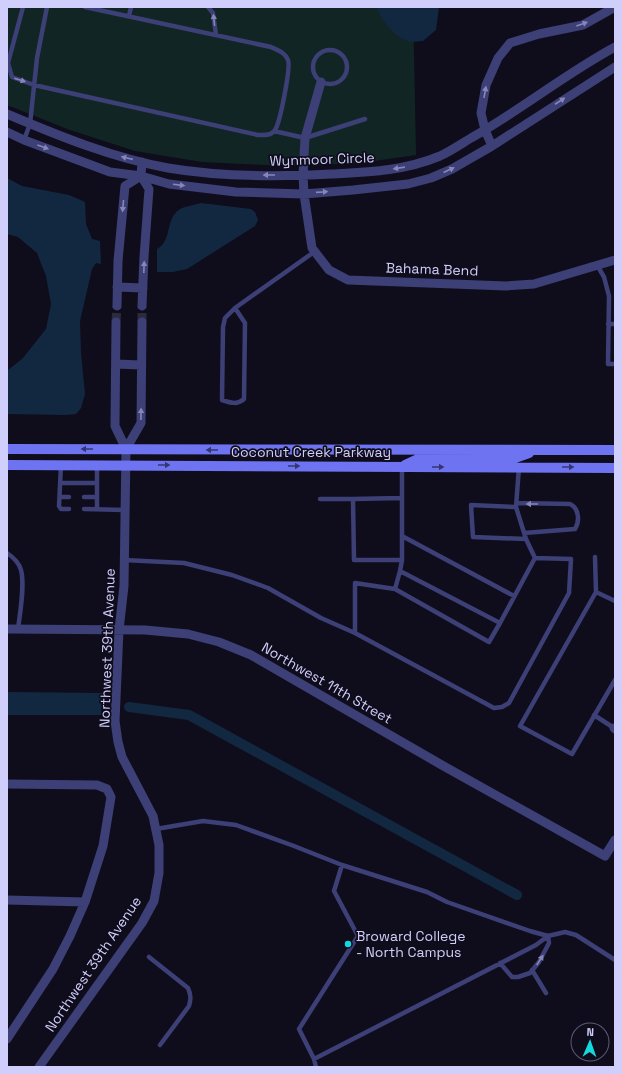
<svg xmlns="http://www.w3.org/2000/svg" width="622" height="1074" font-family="'Space Grotesk',sans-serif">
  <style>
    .green { fill: #112624 }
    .water { fill: #122841 }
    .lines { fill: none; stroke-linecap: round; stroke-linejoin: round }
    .canal { stroke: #122841; stroke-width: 10 }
    .street-tunnel { stroke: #2c2a3d; stroke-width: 9; stroke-dasharray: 9 4.5; stroke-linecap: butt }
    .lane { stroke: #3d3f77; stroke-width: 4.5 }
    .street { stroke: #3d3f77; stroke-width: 9 }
    .secondary { stroke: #6e74f1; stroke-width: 10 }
    .oneway { fill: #8686b8 }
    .oneway2 { fill: #353671 }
    .poi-dot { fill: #15d8de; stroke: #0f0d1c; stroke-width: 1.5 }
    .labels { text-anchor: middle; stroke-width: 3.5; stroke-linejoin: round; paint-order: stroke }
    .street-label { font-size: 14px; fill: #d0cefa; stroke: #0f0d1c }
    .poi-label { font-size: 14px; fill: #d0cefa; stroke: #0f0d1c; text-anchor: start }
  </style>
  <rect width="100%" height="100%" fill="#0f0d1c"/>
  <path class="green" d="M7,7H413L416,155L360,163L288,166L202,162L135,151L70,130L7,105Z"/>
  <path class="water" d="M376,7H439L436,30L423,41L409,42L396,35L385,23Z
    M7,178L22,186L69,195L85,202L86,224L92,239L100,241L101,264L96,263L92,269L80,321L81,353L85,394L81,408L76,414L66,415L7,414V371L23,358L46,329L51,304L46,276L37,253L18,237L7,234Z
    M201,203L251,209L255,212L258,220L255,226L187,269L173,272H157V249C173,241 164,217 182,208C188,206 195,205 201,203Z
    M7,692L103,693L101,715H7Z"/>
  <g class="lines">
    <path class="canal" d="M129,707L189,715L517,895"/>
    <path class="street-tunnel" d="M116,322L117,306
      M142,322V306"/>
    <path class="lane" d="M23,7L8,63L12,77L34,85L258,135C264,135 271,136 275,130C280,123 291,67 288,60C285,52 277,50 271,47L85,7
      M208,7L213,13L216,35
      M129,16L131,7
      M313 67a17 17 0 1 1 34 0a17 17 0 1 1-34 0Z
      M274,131L305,138L365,119
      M24,140L30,124L37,58L47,7
      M597,265L604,277L609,296L608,364H615
      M235,308L245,323L244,399C237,405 231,403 222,400L223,327L225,318L235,308L314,252
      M608,324H615
      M61,465L59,506L61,509H69
      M60,483H97V466
      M97,483V509
      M60,497H69
      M84,497H97
      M401,498L353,499L354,560H402
      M320,499H353
      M517,503L570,504C579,508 580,521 575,529L524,533
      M516,507L471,505L473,537L526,539
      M84,509L125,510
      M402,536L514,596
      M7,553C13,557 19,563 21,570C25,585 20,613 18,629
      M595,557L596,592
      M124,560L184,563L232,575L268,588L321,618L355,633
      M400,571L402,560V467
      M395,589L355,583V633L494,708L502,707L509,703L569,593L571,559L535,558
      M615,601L596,592L520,726L572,754L615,680
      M500,623L489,642L395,589L400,571L500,623L535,558L526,539L516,507L519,467
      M594,715L614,728
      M156,829L203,821L236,825L294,846L342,865L427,892L447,902L530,931L548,936L565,932L576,935L615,960
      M149,957L188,988C191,995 191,999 189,1006L160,1045
      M532,970L546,993
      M314,1059L536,945L548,936L549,943L539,962L530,973L518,977H512L500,963
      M316,1067L314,1059L299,1029L358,936L334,891L342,865"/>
    <path class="street" d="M321,82L305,138L303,175L304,194L312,248L329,270L348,280L506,286L534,284L615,260
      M7,114C59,136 113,158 168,168C221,177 277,177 331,174C369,172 404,171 440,156C451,151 461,144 471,138C521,110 565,74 615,47
      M7,132L24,140L110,172L141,176L169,184L236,192L304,194L353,190L408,184L431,178L452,169L492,146L615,67
      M492,146L485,130L481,113L486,85L498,58L510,43L539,34L583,25L615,7
      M142,162L141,176L149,189L144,257L142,306
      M117,287L143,288
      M117,306L118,261L125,186L141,176
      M116,364L141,365
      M126,449L141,423L142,322
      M7,629L145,630L188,634L219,642L251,655L440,764L605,856L615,840
      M614,728L615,729
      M7,784L97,785L107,789L111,797L103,846L85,902L70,936L53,969L7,1039
      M7,900L85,902
      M39,1067L142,923L154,901L159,873V845L153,816L122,757L118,742L115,721L119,630L124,586L126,449L115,426L116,322"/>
    <path class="secondary" d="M7,449L615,450
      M7,465L615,468
      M405,465L420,458H515L529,453"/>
  </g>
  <defs><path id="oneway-solid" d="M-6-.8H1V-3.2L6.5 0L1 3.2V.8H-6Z"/></defs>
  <g class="oneway">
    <use href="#oneway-solid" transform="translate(214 20) rotate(-96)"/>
    <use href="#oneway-solid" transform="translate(582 24) rotate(-20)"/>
    <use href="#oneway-solid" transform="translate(20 80) rotate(18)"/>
    <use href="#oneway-solid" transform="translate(485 92) rotate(-80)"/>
    <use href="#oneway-solid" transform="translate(560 101) rotate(-33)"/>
    <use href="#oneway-solid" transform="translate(43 147) rotate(20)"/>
    <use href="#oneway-solid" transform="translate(127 158) rotate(-167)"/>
    <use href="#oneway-solid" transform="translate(399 168) rotate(172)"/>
    <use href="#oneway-solid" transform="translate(449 170) rotate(-25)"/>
    <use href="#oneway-solid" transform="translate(269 175) rotate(-180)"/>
    <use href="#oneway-solid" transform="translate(179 185) rotate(7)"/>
    <use href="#oneway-solid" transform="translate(322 192) rotate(-4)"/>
    <use href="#oneway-solid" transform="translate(123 206) rotate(95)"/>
    <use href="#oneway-solid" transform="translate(144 267) rotate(-88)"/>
    <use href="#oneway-solid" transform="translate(141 414) rotate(-89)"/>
    <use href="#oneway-solid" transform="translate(532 504) rotate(-180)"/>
    <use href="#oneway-solid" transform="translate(540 960) rotate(-57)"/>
  </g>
  <g class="oneway2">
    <use href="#oneway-solid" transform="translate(87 449) rotate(-180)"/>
    <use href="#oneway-solid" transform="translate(212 450) rotate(-180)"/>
    <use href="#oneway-solid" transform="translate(164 465)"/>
    <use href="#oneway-solid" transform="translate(294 466)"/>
    <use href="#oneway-solid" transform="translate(438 467)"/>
    <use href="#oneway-solid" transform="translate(568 467)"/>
  </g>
  <circle class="poi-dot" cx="348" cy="944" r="4"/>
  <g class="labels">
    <g class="street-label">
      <text transform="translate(322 159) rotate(-2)" y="5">Wynmoor Circle</text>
      <text transform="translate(432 269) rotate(2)" y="5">Bahama Bend</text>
      <text x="311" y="457">Coconut Creek Parkway</text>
      <text transform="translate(107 648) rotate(-88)" y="5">Northwest 39th Avenue</text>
      <text transform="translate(327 683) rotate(30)" y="5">Northwest 11th Street</text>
      <text transform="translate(93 964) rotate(-56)" y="5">Northwest 39th Avenue</text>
    </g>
    <g class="poi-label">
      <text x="356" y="941">Broward College<tspan x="356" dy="16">- North Campus</tspan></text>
    </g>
  </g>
  <rect width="622" height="1074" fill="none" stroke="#d0cefa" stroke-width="16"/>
  <g transform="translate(590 1042) rotate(2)"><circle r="19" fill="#0f0d1c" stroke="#5c5a75"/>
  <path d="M0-3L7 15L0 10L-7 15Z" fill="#15d8de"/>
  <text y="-6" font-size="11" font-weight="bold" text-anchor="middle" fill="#d0cefa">N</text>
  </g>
</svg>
